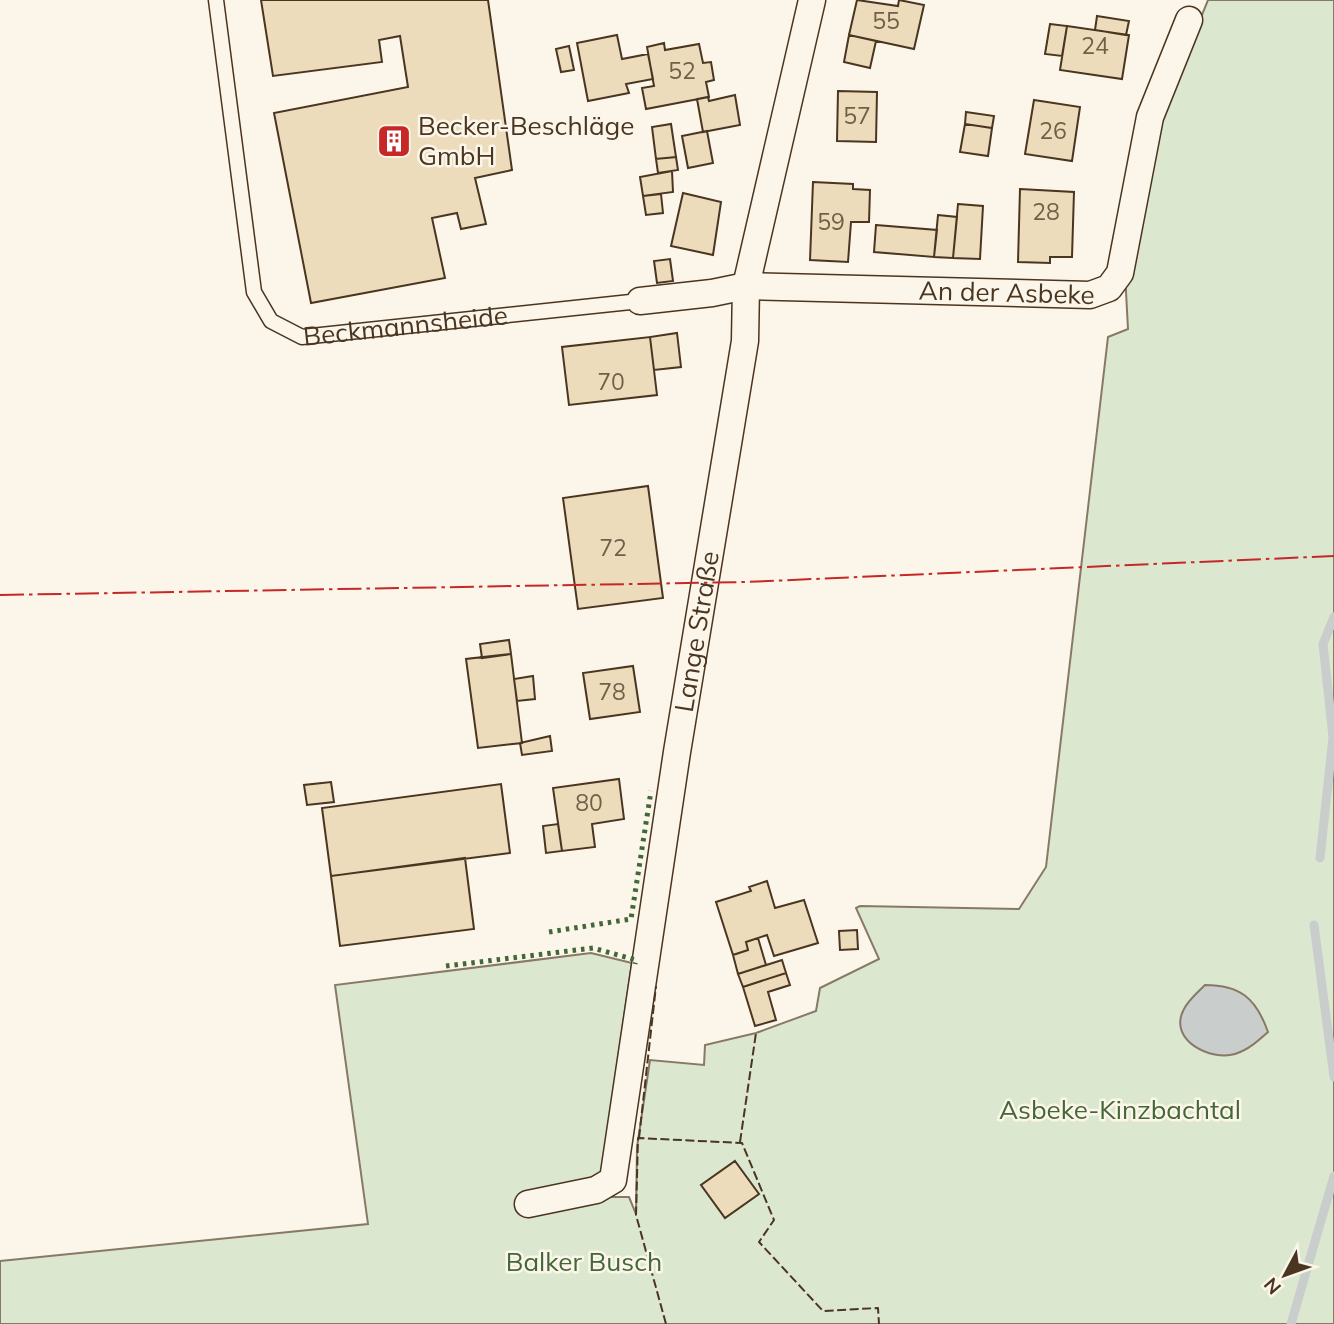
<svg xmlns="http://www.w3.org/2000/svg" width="1334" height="1324" font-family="Mulish,sans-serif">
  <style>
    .green { fill: #dce7d0; stroke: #887966; stroke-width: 2 }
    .water { fill: #c9cecd; stroke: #887966; stroke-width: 2 }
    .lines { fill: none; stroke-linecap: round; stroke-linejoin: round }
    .stream { stroke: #c9cecd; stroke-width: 9 }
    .building { fill: #ecdcbc; stroke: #4a3520; stroke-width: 2 }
    .service-casing { stroke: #4a3520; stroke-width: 17 }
    .minor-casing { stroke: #4a3520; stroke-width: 29 }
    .service { stroke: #fbf6e9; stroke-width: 14 }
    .minor { stroke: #fbf6e9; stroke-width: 26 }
    .hedge { stroke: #436837; stroke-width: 5; stroke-dasharray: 3.5 5; stroke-linecap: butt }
    .fence { stroke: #4a3520; stroke-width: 2; stroke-dasharray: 9 3.5; stroke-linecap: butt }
    .power { stroke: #c62828; stroke-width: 2; stroke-dasharray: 24 5 3.5 5; stroke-linecap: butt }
    .labels { text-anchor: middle; stroke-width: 5; stroke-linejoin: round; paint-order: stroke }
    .number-label { font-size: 23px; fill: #725f47 }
    .poi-label { font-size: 26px; fill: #4a3520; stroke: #fbf6e9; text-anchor: start }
    .street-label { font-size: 26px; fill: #4a3520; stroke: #fbf6e9 }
    .park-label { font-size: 26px; fill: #436837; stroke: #fbf6e9 }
  </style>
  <rect width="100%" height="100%" fill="#fbf6e9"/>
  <path class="green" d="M1208,0H1334V1324H0V1261L368,1224L335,985L591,953L632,963L601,1174L607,1197H629L636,1214L637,1147L650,1060L704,1065L705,1045L756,1033L816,1011L820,988L879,959L856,908L860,906L1019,909L1046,867L1108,337L1128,329L1125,273L1160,118Z"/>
  <path class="water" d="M1205,985C1240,985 1256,998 1268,1032C1258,1041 1248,1050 1235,1054C1211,1061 1169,1041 1183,1011C1187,1001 1198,992 1205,985Z"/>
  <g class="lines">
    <path class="stream" d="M1320,858L1333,737L1323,644L1334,617
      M1314,925L1334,1077
      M1291,1324L1334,1176"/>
  </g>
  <path class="building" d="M261,0H488L512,170L475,178L486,224L461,229L457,213L432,218L445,278L311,303L274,113L408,87L400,36L379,40L382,62L273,76Z
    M857,0L898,6L899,0L924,5L914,49L849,35Z
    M1097,16L1129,21L1126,35L1095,30Z
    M1050,24L1067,26L1062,56L1045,54Z
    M1067,26L1129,35L1122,79L1060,70Z
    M617,35L622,59L648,54L653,79L626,84L629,93L588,101L577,43Z
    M849,35L876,41L870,68L844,62Z
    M664,43L665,50L699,44L703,63L711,62L714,80L706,82L709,97L646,109L642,88L654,86L647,47Z
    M569,46L574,70L561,72L556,49Z
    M838,91L877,92L876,142L837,141Z
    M735,95L740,125L703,132L697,99L708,97L709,101Z
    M1034,100L1080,107L1072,161L1025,154Z
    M966,112L994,116L992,128L965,124Z
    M671,124L676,157L656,159L652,127Z
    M965,124L992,128L988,156L960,152Z
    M707,131L713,163L688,168L682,136Z
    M676,157L678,170L658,173L656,159Z
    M672,171L673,192L643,196L640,177Z
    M813,182L853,184V189L870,190L869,222H851L848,262L810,260Z
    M1020,189L1074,192L1072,257H1050V263L1018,262Z
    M683,193L721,202L713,255L671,246Z
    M661,194L663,213L646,215L643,196Z
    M958,204L983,206L980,259L953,258Z
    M938,215L957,217L953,258L934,257Z
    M876,225L937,230L934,257L874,252Z
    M670,259L673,281L657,283L654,261Z
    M677,333L681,367L654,370L650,337Z
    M650,337L657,395L569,405L562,347Z
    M648,486L663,598L578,609L563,498Z
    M509,640L511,654L482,658L480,644Z
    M511,654L522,743L478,748L466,659Z
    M633,666L640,712L590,719L583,673Z
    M533,676L535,699L517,701L514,679Z
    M550,736L552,751L522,755L520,743Z
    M619,779L624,819L592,824L595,847L562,851L553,788Z
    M331,782L334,802L307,805L304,785Z
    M501,784L510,853L331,876L322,808Z
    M558,824L562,851L546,853L543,826Z
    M465,858L474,929L340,946L331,876Z
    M767,881L775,908L804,900L818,943L774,956L767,935L746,942L748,950L733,955L716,902L751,891L749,887Z
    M857,930L858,949L840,950L839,931Z
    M758,938L766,965L738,974L733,955L748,950L746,942Z
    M782,960L786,973L743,987L738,974Z
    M786,973L790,985L768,992L776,1020L755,1026L743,987Z
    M735,1161L759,1194L725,1218L701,1185Z"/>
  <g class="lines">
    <g class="service-casing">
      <g id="service">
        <path id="s1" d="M216,0L254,292L271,321L302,337L640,301"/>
      </g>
    </g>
    <g class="minor-casing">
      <g id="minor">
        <path id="s2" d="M640,301L712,293L746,286L1090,295L1109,288L1120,273L1150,117L1189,20"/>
        <path id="s3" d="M528,1204L596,1190L613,1180L677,752L745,341L746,286L812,0"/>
      </g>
    </g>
    <use href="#service" class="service"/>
    <use href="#minor" class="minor"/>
    <path class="hedge" d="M549,932L631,919L651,791
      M446,966L593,948L636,960L635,964"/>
    <path class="fence" d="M639,1138L656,986
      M740,1142L756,1033
      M666,1324L636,1215L638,1138L742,1143L774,1220L759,1242L823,1311L878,1308L879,1324"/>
    <path class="power" d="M0,595L746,582L1334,556"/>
  </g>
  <defs>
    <g id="building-square" transform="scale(1.75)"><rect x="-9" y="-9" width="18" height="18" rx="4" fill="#c62828" stroke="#fbf6e9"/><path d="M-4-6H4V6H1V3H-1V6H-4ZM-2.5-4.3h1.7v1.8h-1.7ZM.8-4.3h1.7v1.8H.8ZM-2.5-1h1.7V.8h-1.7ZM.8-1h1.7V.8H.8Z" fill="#fff"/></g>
  </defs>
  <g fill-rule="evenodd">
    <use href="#building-square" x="394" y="141"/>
  </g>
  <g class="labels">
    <g class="number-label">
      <text x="886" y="29">55</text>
      <text x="1095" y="54">24</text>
      <text x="682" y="79">52</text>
      <text x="857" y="124">57</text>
      <text x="1053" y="139">26</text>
      <text x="1046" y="220">28</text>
      <text x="831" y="230">59</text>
      <text x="611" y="390">70</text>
      <text x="613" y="556">72</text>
      <text x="612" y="700">78</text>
      <text x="589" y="811">80</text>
    </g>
    <g class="poi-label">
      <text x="418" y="135">Becker-Beschläge<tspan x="418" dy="30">GmbH</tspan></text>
    </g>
    <g class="street-label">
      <text dy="9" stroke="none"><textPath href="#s2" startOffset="368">An der Asbeke</textPath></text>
      <text dy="9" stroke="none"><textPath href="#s1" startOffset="467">Beckmannsheide</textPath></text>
      <text dy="9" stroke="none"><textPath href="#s3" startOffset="644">Lange Straße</textPath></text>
    </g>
    <g class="park-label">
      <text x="1120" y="1119">Asbeke-Kinzbachtal</text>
      <text x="584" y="1271">Balker Busch</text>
    </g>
  </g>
  <g transform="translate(1285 1275) rotate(229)" stroke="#fbf6e9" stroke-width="5" paint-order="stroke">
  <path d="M0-5L12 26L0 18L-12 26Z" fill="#4a3520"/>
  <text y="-10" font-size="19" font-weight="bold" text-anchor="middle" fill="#4a3520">N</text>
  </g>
</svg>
